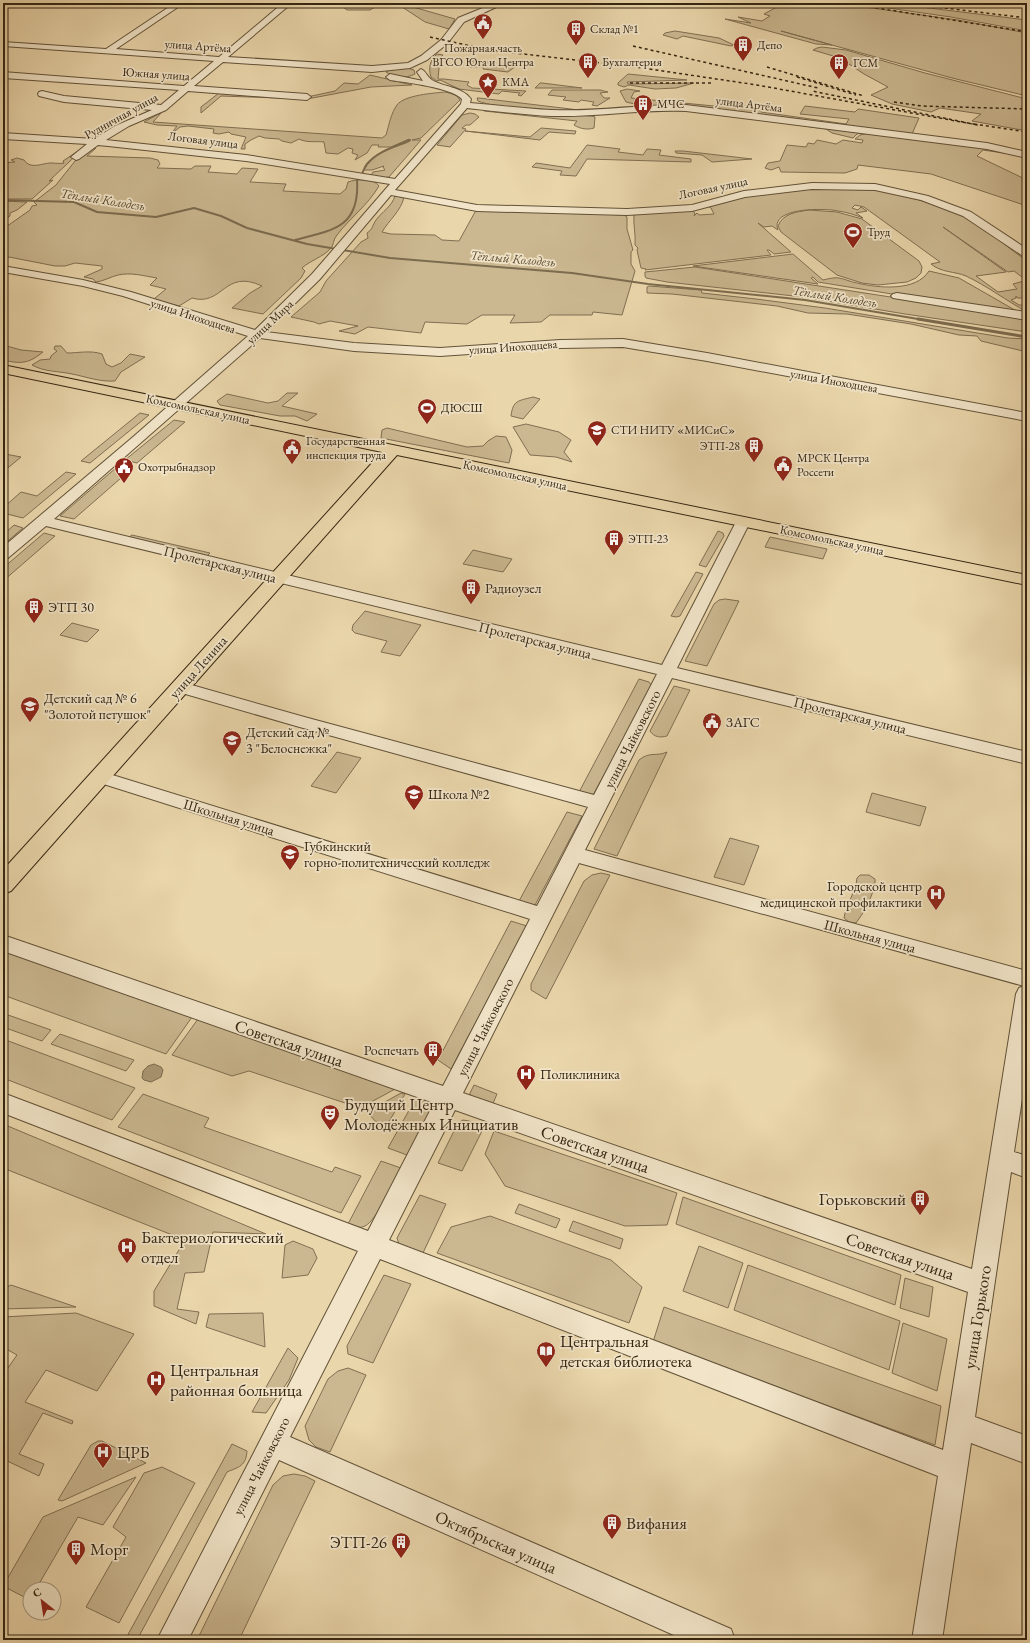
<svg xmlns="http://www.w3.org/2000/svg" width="1030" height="1643" font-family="'EB Garamond',serif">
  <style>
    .green { fill: #cbb891; stroke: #806f52; fill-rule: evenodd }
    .water { fill: #ac9a77; stroke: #7c6c4f }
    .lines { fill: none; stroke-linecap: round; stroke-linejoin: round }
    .stream-far1 { stroke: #7c6c4f; stroke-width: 2 }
    .stream { stroke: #7c6c4f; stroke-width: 3 }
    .minor-casing { stroke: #625238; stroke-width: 2 }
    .major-casing { stroke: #352612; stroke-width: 2 }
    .minor { fill: #f1e4c8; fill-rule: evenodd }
    .major { fill: #ead6ab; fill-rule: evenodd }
    .rail { stroke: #352612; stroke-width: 1.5; stroke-dasharray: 3 3; stroke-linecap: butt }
    .labels { text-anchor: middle; stroke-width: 3.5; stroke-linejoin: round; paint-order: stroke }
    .far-poi-label { font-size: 12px; fill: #352612; stroke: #f1e4c8; text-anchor: start }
    .far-street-label { font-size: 12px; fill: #352612; stroke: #f1e4c8 }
    .far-water-label { font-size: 13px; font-style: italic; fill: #594930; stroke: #f1e4c8 }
    .street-label { font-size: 14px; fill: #352612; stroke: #f1e4c8 }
    .poi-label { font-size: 14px; fill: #352612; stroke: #f1e4c8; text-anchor: start }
    .near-street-label { font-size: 17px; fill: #352612; stroke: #f1e4c8 }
    .near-poi-label { font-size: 17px; fill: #352612; stroke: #f1e4c8; text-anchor: start }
  </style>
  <rect width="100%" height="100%" fill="#ead6ab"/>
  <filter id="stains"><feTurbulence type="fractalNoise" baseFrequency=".005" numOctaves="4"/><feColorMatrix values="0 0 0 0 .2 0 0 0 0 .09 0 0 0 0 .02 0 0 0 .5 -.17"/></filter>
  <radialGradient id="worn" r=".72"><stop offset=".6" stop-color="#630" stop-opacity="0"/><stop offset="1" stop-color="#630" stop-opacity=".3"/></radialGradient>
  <path class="green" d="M335,3H410L406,5L455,19L449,29L425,22L399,5L375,7L370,10H347L343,7L331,6Z
    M784,3H836L958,20L1027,33V96L952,78L781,31L832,45L816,44L725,19L751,23L738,17L762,21L770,16L764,14Z
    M853,3H888L1027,20V31L951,17Z
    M675,31L719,38L734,45L731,46L683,36L677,39L663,35L665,33Z
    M822,47L846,50L925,73L1027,99V131L972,121L981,114L940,108L931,112L892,104L871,95L888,87L864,74L840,58L813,50L817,48Z
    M437,54L443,55L440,58L438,79H444L469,82L467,85L472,88L526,91L521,96L518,95L520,93L502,91L499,94L459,89L440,80L437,81L431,77C428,68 430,60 437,54Z
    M476,59L492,63L489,66C496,69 496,66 502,65C506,64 512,65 516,66L508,72L483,69L484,67H468L467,65Z
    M407,68L414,70L415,74C406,79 393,77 386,72L390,70Z
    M628,74L687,80L627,82L628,84L694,83L676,88L655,89L629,85L624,87L618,85V83Z
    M370,75L412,85L371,87L307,99L221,96L201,113V107L219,93L307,97L335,91L344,83L358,84Z
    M540,83H542L582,88H535Z
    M627,89L640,91L634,92L631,98L714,106L719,102L732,106L737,104V105L762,109L761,112L846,124L849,119L800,114L805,106L855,112L858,109L919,118L912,134L639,105L626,102L620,91Z
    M552,90H600L608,92L600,93L604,98H610L597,106L592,105L594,102L581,100L579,102L563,100L566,97L548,95Z
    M446,92L456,95L460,100L421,138L412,140H421L389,177L381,178L368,176L372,174L373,172L385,170L383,167L384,166L372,170H364C371,154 392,148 406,143L410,141H408L409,139L391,147H378L379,145H372L367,153L355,160L358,155L352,153L353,149L348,148L338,154L326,153L324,142C315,141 307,143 299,139L291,143L282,141L279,139L265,138L259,136L251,140L245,144V149H241L246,137L231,134L229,132L219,134L213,133L214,129L188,126L180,127L171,134L177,126L157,125L144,122L162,112L153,122L382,138L386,135C389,125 391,113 397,105C404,95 434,93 446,92Z
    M477,98H479L579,110C562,114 494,108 478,101Z
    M484,109L592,116L595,117L594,128C588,130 580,129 574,125L577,121L484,111L483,110Z
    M470,113L475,114L479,117L470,125H466L462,128L466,129L450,147L437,145L462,115Z
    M807,125L863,132L857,134L853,138L832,133L826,129L804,126Z
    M541,128L576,131L575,134L549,132L540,140L465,131L530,137Z
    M870,133L987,148L1027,157V159L1017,155L983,150L977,156L1027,180V206L931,174L858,165L857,169L845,173L781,172L779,167L771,170L765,168L768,163L780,161L787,145L806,147L808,143L814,144L817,140L836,144L843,140L862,143L863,140L855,139L860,135Z
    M87,145L49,181L53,180L32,199H3V163L15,162L11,160L17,158L24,160C31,170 42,163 51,163C56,163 59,164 64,163L63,161Z
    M587,145L620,149L618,152L643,155L647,149L661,150L659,155L691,159V162L587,159L576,176L560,175L562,171L532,167L536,163L570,168Z
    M92,148H96L87,156L150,158L158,160L160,164L157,168L191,169L195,166H211L208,172L237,174L242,168L258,169L250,182L286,184L283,191L340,194L346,189L348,182C356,179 374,178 379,186C368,205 350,218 337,235C333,239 334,246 330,249C323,257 311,260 302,268L305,271L301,278L263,314L232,308L250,293L262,286C224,268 223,307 192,298L179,306L154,299L166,289L150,285L157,278C144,276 131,272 118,275C110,277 104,281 96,282L93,279L84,277L102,269V266L75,263L65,266H55L9,257L3,261V229L30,210L32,206L37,205L34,202L56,185L75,161Z
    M675,151H683L752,159L712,162L702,155L676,153Z
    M866,188C906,196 946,204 980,226C996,237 1011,250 1027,261V298H1017L1016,296V298L1011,300L1019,305H1027V312C1007,301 987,286 966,276C954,271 942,273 931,264L940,262L864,207L855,205L852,208L858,210L861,207L867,211L856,213L863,218C855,215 847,212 838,211C826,208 769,207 778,230L772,226L764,227L758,223L791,252L774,254L769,250H767L771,255L645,270L646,269L641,268L637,250L638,248L635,245C636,234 633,225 634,214L692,210L695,213L694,216L697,213L699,215L714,214L711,208L708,206L757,194L789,189ZM943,227L1008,272L1014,271L1022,277H1026L1022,279L1024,281L1013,284L1017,289L998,292L976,276L1006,272Z
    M395,196L404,197C401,211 389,220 382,232L391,234L435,235L442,240L459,241L475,212L480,210L624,215L627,217V229L633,250L631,252V264L635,271L622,315L593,312L592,315H550L541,322L510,323L515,315H482L467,324L425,322L421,333L368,327L355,334L339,331L358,326L330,321L319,324L314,322L291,317L320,292L326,281L361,242L368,238L367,233C373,229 372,226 376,220C382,212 392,206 395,196Z
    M3,201L27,202L17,210L10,213V216L3,221Z
    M809,210L837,212L862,219L919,261L922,267L921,273L916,278L907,282L878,285L862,283L837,275L781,232L778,226C783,213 797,212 809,210Z
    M793,254L823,280C828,279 834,277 839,278C845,279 851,282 857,283C878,288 916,292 929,271L959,278L1020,313L898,295L818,282L813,277L811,278L818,284L693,266Z
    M695,267L1021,317L1027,319V332L905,314L803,297L667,282L646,278L645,276V272Z
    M649,286L701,290L702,293L756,299L825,308L1008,338L1027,339V352L981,341L977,336L959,335L911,324L847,314L808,313L777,306L672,294L647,293V287Z
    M3,345L21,350L43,352C28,364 21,364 3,360Z
    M55,346H61L67,353C78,353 91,350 102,354L106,364L112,367L121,363L130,354L145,357L121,372L115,381C100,382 87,377 72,374C59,371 44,372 32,365L40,360L50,359L51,356L57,351L54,349Z
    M287,393H298L282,406L317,414L307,421L295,416H280L220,405L217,401L227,394L268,403L278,401Z
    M533,397L540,399L523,419L511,416C513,400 518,401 533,397Z
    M140,413L149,415L90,463L81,461Z
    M174,420L185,422L137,463L125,460Z
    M526,424L559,432L571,440L564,452L572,462L556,457L530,455L513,427Z
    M387,428L467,447L483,446L488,441L496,436L506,437L512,450L509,463L381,438L382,430Z
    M5,454L21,457L3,472V455Z
    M117,467L129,469L121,478L74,519L60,516Z
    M66,472L76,474L23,518L3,513V508L21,492L37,496Z
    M14,525L23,528L3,545V535Z
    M718,531L723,533L724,536L706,567L699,565Z
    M44,533L55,536L3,581V568Z
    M132,535L210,553L207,556L129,537Z
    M770,537L827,549L823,559L765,547Z
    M473,550L512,559L503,572L463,564Z
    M696,572L703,574L680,616L676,617L671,616Z
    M725,599L739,601L707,666L685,661L714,604L719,600Z
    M365,611L421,625L400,656L381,652L387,641L355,633L352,630L353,625Z
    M72,623L99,630L87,642L60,635Z
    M639,679L649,682L652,686L592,797L578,794Z
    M674,686L690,690L667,736C660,738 654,737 650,731Z
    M337,752L361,758L336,793L311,786Z
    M667,752L617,856L594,849L639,760C650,751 656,757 667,752Z
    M872,793L926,807L920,826L866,812Z
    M567,812L582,816L535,905L527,906L518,903Z
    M730,838L759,846L744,885L714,877Z
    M601,873L610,875L546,999L531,990V984L584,881L592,875Z
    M860,875H869L875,879V886L867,907L856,923L849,922L844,918C846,904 856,892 857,878Z
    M511,921L527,926L451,1069L438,1060Z
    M3,951L192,1017L166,1054L3,995Z
    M8,1015L51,1030L42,1041L3,1027V1021Z
    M198,1019L397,1088L360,1108L249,1071L232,1076L172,1055Z
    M60,1034L134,1060L126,1071L51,1044Z
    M3,1039L135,1088L112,1120L3,1078Z
    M474,1085L497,1094L491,1108L470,1097V1093Z
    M401,1093L405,1094L386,1127L378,1124L367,1112Z
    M143,1094L209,1118L204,1127L332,1172L335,1167L361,1176L341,1213L118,1127Z
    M417,1096L428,1099L432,1104L431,1112L407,1155L388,1148Z
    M463,1120L469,1121L484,1127L462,1171L438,1163L458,1123Z
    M3,1124L266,1234L213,1232L204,1272L185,1273L177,1309L199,1312L196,1324L154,1306V1291L185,1240L3,1168Z
    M494,1131L677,1193L667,1225L625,1226L505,1186L485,1154Z
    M381,1161L401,1168C394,1181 377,1220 365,1226C359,1229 354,1226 348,1224Z
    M420,1195L446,1204L422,1255L399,1244L397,1238Z
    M683,1197L901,1275L895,1305L676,1224Z
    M519,1204L560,1219L556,1228L515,1213Z
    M490,1216L611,1260L642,1287L629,1323L437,1253L451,1227Z
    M573,1221L623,1239L620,1249L569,1231Z
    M293,1241L313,1249L317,1258L308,1275L282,1278L285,1245Z
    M699,1246L743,1263L728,1308L683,1291Z
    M748,1265L900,1321L889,1370L734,1310Z
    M384,1275L411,1284L373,1363L348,1354L347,1346Z
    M905,1278L933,1287L929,1317L900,1308Z
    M11,1285L76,1307L3,1309V1289Z
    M664,1307L941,1406L935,1445L653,1342Z
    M76,1313L134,1334L97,1391L46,1370L25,1402L73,1421L72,1424L43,1413L19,1454L44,1464L39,1476L3,1459V1375L17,1355L3,1347V1317Z
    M263,1313L265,1347L206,1327L209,1314Z
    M903,1323L947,1339L937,1391L892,1373Z
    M288,1348L298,1358L289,1380L266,1413L252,1412Z
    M348,1368L366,1375L330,1452L316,1447L309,1440L305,1426L328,1379L338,1371Z
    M98,1441H102L146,1463L62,1501L58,1500L91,1445Z
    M232,1444L247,1451C246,1466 239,1467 227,1472L137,1640H125Z
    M162,1467L195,1483L119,1623L86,1607L126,1537L113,1527L144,1473Z
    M294,1474L305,1476L315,1481L239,1640H197L273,1485L283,1476Z
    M136,1477L103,1525L78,1517L36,1589H30V1600L3,1586L43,1517Z"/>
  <path class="water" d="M154,1064L161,1067L163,1070L161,1077L151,1082L144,1080L142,1078L143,1071L148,1066Z"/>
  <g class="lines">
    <path class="stream-far1" d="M3,200L74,202L97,212L156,217L194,208L221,216L247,228L307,244L390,258L572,273L648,284L805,300L924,320
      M295,240C334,230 360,227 357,180C364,175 362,170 367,164C378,151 394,147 410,140"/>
    <path class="stream" d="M918,319L1027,337"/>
    <g class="minor-casing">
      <path id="minor" d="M175,3H184L116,49L219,57L283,3H292L228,57L372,66L408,63L421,56L441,40L458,18L495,3H505L464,22L447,44L427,60L410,68L372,72L223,62L194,86L307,94L311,97L307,100L188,91L166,110L129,126L106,140L246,155L395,179L461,104L462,99C450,87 408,83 390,80L386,77L390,74L423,81L417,72L421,69C426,71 427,77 432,80C445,88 461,86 471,99L470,103C497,105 525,109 552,110C597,112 641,104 686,105L987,143L1027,152V158L987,149L686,111C641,109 597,117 552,116C524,115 495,111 467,108L395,190L477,205L627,209L692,205L744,191L812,183L875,184L928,196L971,212L1027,249V257L1023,256L963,216L921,200L875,190L812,189L745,197L692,211L627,215L477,211L391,195L320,279L266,332L354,343L440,348L560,340L623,339L707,353L1027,413V421L707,361L623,347L560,348L440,356L354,351L260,338L54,519L662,665L736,522L738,519L743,518L748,519L750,522L677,668L1027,752V764L672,678L585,850L1027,971V1066L1014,1152L1027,1156V1178L1011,1172L975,1417L1027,1436V1464L971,1443L942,1640H912L938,1476L380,1259L290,1437L731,1629L735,1640H685L279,1460L188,1640H157L358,1251L3,1113V1093L368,1231L434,1103L3,951V935L443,1086L530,919L94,781L91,777L94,773L100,771L106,773L537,906L588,807L296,726L175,691L172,687L175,683L181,682L308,718L594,795L657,674L46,526L8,558L3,560V547L133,437L248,336L123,296L83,286L3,272V266L83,280L131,292L255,330L312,274L390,184L246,161L108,146L98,145L79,159L76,160L71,157L87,144L3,139V133L94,139L115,126L152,110L64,102L39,96L38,94L39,92L42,91L64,96L161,105L179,90L3,78V72L184,86L214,61L3,46V42L106,49ZM579,863L1024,986L1019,988L1016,994L972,1269L463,1093ZM455,1110L968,1292L943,1450L389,1240Z
        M897,293L1027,312V320L893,298L891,296L893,294Z"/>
    </g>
    <g class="major-casing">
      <path id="major" d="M3,365L1027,575V585L397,455L11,891L3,894V870L382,452L3,373Z"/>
    </g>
    <use href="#minor" class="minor"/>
    <use href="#major" class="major"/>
    <path class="rail" d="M846,3L1027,32
      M903,3L1027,18
      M430,37L489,50L636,67L757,85L978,125L812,91
      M633,46L818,88
      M767,67L864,96
      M797,77L856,95
      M630,83H711
      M894,102L922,106L1027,109
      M974,124L1027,132"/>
  </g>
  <defs>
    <g id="civic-pin" transform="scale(1)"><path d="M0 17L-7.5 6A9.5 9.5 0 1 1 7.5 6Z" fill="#8f2418" stroke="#f1e4c8"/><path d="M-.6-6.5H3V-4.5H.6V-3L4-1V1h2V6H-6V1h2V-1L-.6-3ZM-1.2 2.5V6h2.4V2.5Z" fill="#fff"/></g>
    <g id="building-pin" transform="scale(1)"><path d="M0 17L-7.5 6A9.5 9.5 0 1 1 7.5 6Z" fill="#8f2418" stroke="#f1e4c8"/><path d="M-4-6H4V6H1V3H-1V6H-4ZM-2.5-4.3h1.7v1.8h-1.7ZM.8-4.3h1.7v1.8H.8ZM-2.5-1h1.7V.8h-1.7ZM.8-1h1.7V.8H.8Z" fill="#fff"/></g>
    <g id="sight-pin" transform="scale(1)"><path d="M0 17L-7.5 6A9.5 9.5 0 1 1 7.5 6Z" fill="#8f2418" stroke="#f1e4c8"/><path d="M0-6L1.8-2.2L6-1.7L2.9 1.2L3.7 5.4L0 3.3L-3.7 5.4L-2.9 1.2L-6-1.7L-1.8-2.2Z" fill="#fff"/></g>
    <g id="stadium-pin" transform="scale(1)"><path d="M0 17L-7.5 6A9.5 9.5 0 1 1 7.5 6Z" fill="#8f2418" stroke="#f1e4c8"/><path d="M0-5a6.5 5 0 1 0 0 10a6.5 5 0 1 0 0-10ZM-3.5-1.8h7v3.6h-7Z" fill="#fff"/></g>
    <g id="university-pin" transform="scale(1)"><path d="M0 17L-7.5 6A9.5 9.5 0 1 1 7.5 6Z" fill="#8f2418" stroke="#f1e4c8"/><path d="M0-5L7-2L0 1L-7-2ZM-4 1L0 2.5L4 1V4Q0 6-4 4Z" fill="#fff"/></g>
    <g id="school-pin" transform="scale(1)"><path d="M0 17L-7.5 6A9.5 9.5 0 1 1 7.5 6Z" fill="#8f2418" stroke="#f1e4c8"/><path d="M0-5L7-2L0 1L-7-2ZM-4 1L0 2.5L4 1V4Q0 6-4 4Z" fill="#fff"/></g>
    <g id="hospital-pin" transform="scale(1)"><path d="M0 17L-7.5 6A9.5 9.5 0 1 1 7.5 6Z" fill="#8f2418" stroke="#f1e4c8"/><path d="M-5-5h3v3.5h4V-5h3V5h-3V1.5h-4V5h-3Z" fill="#fff"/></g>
    <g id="theatre-pin" transform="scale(1)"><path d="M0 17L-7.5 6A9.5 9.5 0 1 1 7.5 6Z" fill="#8f2418" stroke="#f1e4c8"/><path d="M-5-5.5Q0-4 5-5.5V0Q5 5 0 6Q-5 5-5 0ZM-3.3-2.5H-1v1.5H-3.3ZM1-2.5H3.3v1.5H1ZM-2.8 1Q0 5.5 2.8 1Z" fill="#fff"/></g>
    <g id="library-pin" transform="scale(1)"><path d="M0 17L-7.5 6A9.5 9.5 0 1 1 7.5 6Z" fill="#8f2418" stroke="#f1e4c8"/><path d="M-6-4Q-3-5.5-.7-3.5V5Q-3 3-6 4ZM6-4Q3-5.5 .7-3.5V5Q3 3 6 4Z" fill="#fff"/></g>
  </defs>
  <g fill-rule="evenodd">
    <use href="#civic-pin" x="483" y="23"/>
    <use href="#building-pin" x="576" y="29"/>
    <use href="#building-pin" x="743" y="45"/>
    <use href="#building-pin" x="588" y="62"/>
    <use href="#building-pin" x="839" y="63"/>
    <use href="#sight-pin" x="488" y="82"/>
    <use href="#building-pin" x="643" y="104"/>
    <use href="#stadium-pin" x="853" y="232"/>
    <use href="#stadium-pin" x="427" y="408"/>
    <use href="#university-pin" x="597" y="430"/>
    <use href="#building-pin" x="754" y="446"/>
    <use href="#civic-pin" x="292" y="448"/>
    <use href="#civic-pin" x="783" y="465"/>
    <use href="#civic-pin" x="124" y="467"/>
    <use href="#building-pin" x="614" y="539"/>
    <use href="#building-pin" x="471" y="588"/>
    <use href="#building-pin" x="34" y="607"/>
    <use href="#school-pin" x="30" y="706"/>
    <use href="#civic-pin" x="712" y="722"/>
    <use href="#school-pin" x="232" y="740"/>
    <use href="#school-pin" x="414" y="794"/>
    <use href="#university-pin" x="290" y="854"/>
    <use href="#hospital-pin" x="936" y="894"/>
    <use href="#building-pin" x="433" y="1050"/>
    <use href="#hospital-pin" x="526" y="1074"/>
    <use href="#theatre-pin" x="330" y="1114"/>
    <use href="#building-pin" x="920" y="1199"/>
    <use href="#hospital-pin" x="127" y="1247"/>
    <use href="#library-pin" x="546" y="1351"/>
    <use href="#hospital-pin" x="156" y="1380"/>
    <use href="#hospital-pin" x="103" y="1452"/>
    <use href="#building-pin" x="612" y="1523"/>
    <use href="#building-pin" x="401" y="1542"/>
    <use href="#building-pin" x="76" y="1549"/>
  </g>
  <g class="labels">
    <g class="far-poi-label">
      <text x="590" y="33">Склад №1</text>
      <text x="757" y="49">Депо</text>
      <text x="483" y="52" text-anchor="middle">Пожарная часть<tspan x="483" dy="14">ВГСО Юга и Центра</tspan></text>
      <text x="602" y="66">Бухгалтерия</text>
      <text x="853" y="67">ГСМ</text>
      <text x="502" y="86">КМА</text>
      <text x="657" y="108">МЧС</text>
      <text x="867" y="236">Труд</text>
      <text x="441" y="412">ДЮСШ</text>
      <text x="611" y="434">СТИ НИТУ «МИСиС»</text>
      <text x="306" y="445">Государственная<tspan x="306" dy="14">инспекция труда</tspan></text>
      <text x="740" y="450" text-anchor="end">ЭТП-28</text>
      <text x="797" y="462">МРСК Центра<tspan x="797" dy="14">Россети</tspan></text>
      <text x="138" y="471">Охотрыбнадзор</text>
      <text x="628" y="543">ЭТП-23</text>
    </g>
    <g class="far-street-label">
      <text transform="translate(198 46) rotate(4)" y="4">улица Артёма</text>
      <text transform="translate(156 74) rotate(4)" y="4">Южная улица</text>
      <text transform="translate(749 104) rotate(7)" y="4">улица Артёма</text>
      <text transform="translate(121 116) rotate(-29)" y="4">Рудничная улица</text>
      <text transform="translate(203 140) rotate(7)" y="4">Логовая улица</text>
      <text transform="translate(713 188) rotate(-12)" y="4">Логовая улица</text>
      <text transform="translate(193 316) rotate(18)" y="4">улица Иноходцева</text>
      <text transform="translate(270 322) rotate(-43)" y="4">улица Мира</text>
      <text transform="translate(513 347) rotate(-4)" y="4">улица Иноходцева</text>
      <text transform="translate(834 381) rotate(10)" y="4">улица Иноходцева</text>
      <text transform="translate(198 409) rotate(12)" y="4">Комсомольская улица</text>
      <text transform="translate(515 475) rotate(12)" y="4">Комсомольская улица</text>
      <text transform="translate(832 540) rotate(12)" y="4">Комсомольская улица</text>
    </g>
    <g class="far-water-label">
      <text transform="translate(103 199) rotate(9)" y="5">Тёплый Колодезь</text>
      <text transform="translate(513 258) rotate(5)" y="5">Тёплый Колодезь</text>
      <text transform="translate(835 296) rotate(9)" y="5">Тёплый Колодезь</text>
    </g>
    <g class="street-label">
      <text transform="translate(220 564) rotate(14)" y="5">Пролетарская улица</text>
      <text transform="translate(535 640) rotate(14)" y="5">Пролетарская улица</text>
      <text transform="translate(198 667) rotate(-48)" y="5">улица Ленина</text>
      <text transform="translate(850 715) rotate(14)" y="5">Пролетарская улица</text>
      <text transform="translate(632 739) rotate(-63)" y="5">улица Чайковского</text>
      <text transform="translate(229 817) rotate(17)" y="5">Школьная улица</text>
      <text transform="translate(870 936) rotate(15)" y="5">Школьная улица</text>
      <text transform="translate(485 1027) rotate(-63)" y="5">улица Чайковского</text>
      <text transform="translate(261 1466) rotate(-63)" y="5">улица Чайковского</text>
    </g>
    <g class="poi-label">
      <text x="485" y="593">Радиоузел</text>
      <text x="48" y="612">ЭТП 30</text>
      <text x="44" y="703">Детский сад № 6<tspan x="44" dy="16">"Золотой петушок"</tspan></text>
      <text x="726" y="727">ЗАГС</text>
      <text x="246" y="737">Детский сад №<tspan x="246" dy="16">3 "Белоснежка"</tspan></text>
      <text x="428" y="799">Школа №2</text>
      <text x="304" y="851">Губкинский<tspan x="304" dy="16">горно-политехнический колледж</tspan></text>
      <text x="922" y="891" text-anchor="end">Городской центр<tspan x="922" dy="16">медицинской профилактики</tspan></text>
      <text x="419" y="1055" text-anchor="end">Роспечать</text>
      <text x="540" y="1079">Поликлиника</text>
    </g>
    <g class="near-street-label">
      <text transform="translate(289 1043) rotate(19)" y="6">Советская улица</text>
      <text transform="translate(595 1149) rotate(19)" y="6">Советская улица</text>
      <text transform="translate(900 1256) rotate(19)" y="6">Советская улица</text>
      <text transform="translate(977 1317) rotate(-81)" y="6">улица Горького</text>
      <text transform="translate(496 1542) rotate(24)" y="6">Октябрьская улица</text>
    </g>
    <g class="near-poi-label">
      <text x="344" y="1110">Будущий Центр<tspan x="344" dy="20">Молодёжных Инициатив</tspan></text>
      <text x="906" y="1205" text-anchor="end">Горьковский</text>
      <text x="141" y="1243">Бактериологический<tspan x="141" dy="20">отдел</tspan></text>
      <text x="560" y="1347">Центральная<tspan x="560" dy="20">детская библиотека</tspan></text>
      <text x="170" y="1376">Центральная<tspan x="170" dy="20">районная больница</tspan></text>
      <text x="117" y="1458">ЦРБ</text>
      <text x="626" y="1529">Вифания</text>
      <text x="387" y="1548" text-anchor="end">ЭТП-26</text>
      <text x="90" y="1555">Морг</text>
    </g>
  </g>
  <rect width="1030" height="1643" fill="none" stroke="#ead6ab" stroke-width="16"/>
  <rect x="4" y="4" width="1022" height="1635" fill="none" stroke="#352612" stroke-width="2"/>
  <rect x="8" y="8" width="1014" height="1627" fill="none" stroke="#352612"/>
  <g transform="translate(42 1601) rotate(330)"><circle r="19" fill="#f1e4c8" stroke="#a6987f"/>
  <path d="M0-3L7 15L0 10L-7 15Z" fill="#8f2418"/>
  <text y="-6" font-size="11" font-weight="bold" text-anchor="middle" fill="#352612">С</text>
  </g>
  <rect width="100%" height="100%" filter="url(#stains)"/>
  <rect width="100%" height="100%" fill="url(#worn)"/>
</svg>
